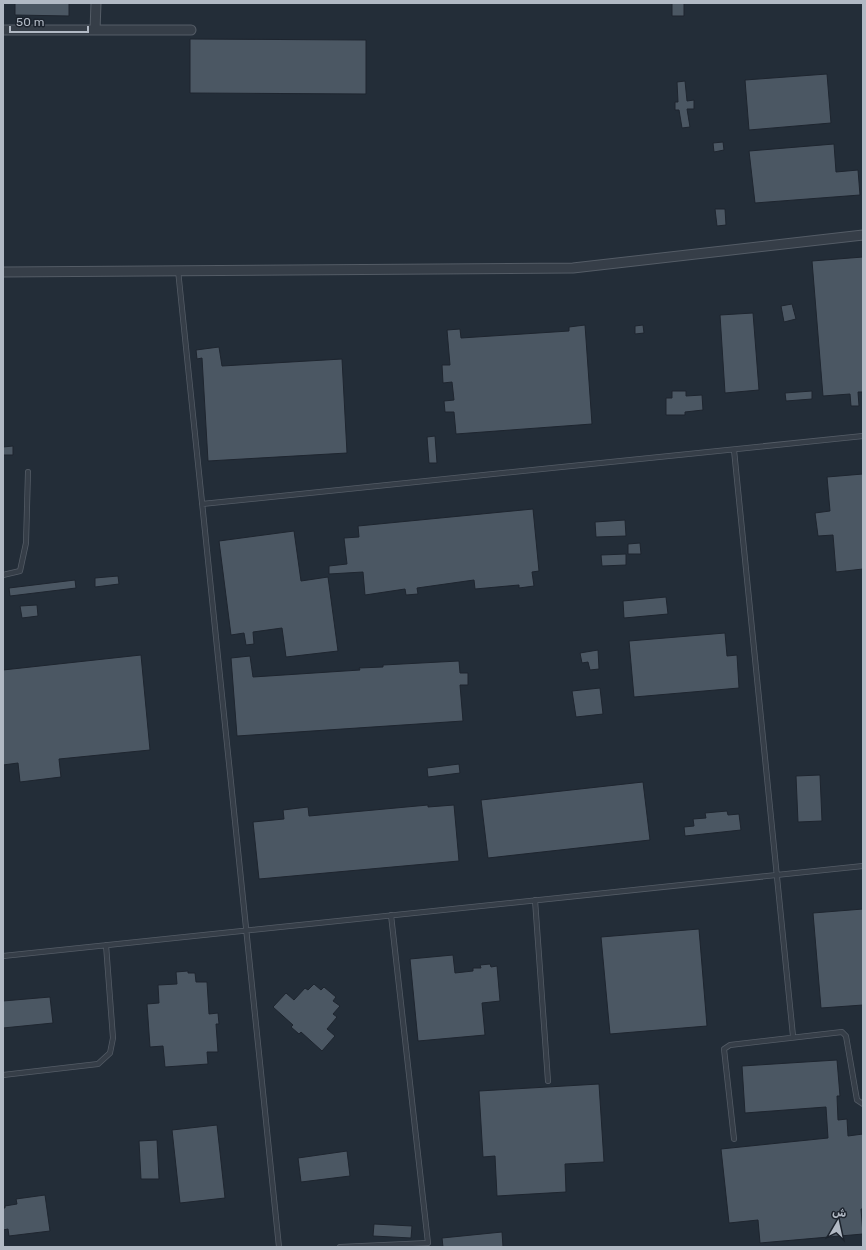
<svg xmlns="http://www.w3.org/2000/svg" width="866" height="1250" font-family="Rubik,Cairo,sans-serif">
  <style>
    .building { fill: #4b5763; stroke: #1e252f }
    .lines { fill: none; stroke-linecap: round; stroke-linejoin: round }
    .lane-casing { stroke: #545c66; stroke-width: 6 }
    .street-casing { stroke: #545c66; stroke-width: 11 }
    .lane { stroke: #363e48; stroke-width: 4.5 }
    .street { stroke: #363e48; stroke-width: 9 }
  </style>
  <rect width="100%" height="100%" fill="#232d38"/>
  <path class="building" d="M15,3H69V16L15,15Z
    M672,3H684V16H672Z
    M190,39L366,40V94L190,93Z
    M827,74L831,123L749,130L745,80Z
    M685,81L687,101L694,100V109H687L690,127L682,128L679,110H675V102H678L677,82Z
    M723,142L724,150L714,152L713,143Z
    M834,144L836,172L858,170L860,195L755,203L749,151Z
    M715,209H725L726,225L717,226Z
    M863,257V392H858L859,406H851L850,394L823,396L812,261Z
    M792,304L796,319L784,322L781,306Z
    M753,313L759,390L725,393L720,315Z
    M585,325L592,424L456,434L454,412H445L444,401L454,400L452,382L443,383L442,365H450L447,330L460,329L461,338L569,331V327Z
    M643,325L644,333L635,334V326Z
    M219,347L222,366L342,359L347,453L208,461L202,358L197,359L196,350Z
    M672,391H686V396L702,395L703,410L685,412V415H666V398H672Z
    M812,391V399L786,401L785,393Z
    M435,436L437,463H429L427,437Z
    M13,446V455H3V447Z
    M863,474V569L836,572L833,535L818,536L815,513L830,511L827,477Z
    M533,509L539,571L532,572L534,586L519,588V585L475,589L474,580L417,588L418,594L406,595L405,589L365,595L363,572L329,574V566L347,564L344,538L359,537L358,526Z
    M625,520L626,536L596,537L595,522Z
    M294,531L301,581L328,577L338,651L286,657L282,628L253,632L254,644L246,645L244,633L231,635L219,541Z
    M640,543L641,554H628V544Z
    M626,554V565L602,566L601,555Z
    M118,576L119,584L95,587V578Z
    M75,580L76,588L10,596L9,588Z
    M666,597L668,614L624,618L623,601Z
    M37,605L38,616L22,618L20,606Z
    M725,633L727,656L737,655L739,688L634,697L629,641Z
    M598,650L599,669L590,670L588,662L582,663L580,653Z
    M141,655L150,750L59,759L61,777L20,782L18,763L3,765V670Z
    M250,656L253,677L360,670L359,668L383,667V665L459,661L460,673H468V685H460L463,721L237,736L231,658Z
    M600,688L603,714L576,717L572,691Z
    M459,764L460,773L428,777L427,768Z
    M820,775L822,821L798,822L796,776Z
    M643,782L650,840L488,858L481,800Z
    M428,805V807L454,805L459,861L259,879L253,822L284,819L283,810L308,807L309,816Z
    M727,811L728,815L739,814L741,830L685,836L684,827L694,826L693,819L706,818L705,813Z
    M863,909V1005L821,1008L813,913Z
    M699,929L707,1026L610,1034L601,937Z
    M453,955L455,973L473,971V968H481L480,965L490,964L491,967L497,966L500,1001L482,1003L485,1035L418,1041L410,959Z
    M188,971V973H195L196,982H207L209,1014L218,1013L219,1024H216L218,1052H207L208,1064L165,1067L163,1046L150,1047L147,1004L159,1003L158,985L177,984L176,972Z
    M314,984L321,990L324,987L336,997L333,1001L340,1006L333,1014L337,1017L327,1029L335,1036L322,1051L301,1032L299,1034L291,1027L293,1025L273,1007L286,993L294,1000L305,988L308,990Z
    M50,997L53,1023L3,1028V1001Z
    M837,1060L840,1096H837L838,1120L847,1119L848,1136L863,1134V1209H861L863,1234L760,1243L758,1220L729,1223L721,1149L828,1138L826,1107L745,1113L742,1066Z
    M599,1084L604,1162L565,1164L566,1192L497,1196L495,1156L483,1157L479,1091Z
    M217,1125L225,1198L180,1203L172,1130Z
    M157,1140L159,1179H141L139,1141Z
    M347,1151L350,1176L301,1182L298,1158Z
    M45,1195L50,1231L9,1236L8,1229L3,1230V1208H5V1206L17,1204L16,1199Z
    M374,1224L412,1226L411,1238L373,1236Z
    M502,1232L503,1247H443L442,1238Z"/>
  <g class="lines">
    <g class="lane-casing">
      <path id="lane" d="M178,270L279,1247
        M734,450L793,1036
        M202,504L863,436
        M3,575L20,571L26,543L28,472
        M535,900L548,1081
        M3,956L863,866
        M3,1075L98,1064L110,1053L113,1038L106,945
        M734,1139L724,1049L730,1045L842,1032L846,1036L857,1100L863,1104
        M340,1247L428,1243L391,915"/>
    </g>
    <g class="street-casing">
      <path id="street" d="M3,30H191
        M95,30L96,3
        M3,272L573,268L863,235"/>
    </g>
    <use href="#lane" class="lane"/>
    <use href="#street" class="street"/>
  </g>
  <rect width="866" height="1250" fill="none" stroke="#b1b9c4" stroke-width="8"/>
  <g transform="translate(838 1222) rotate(9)" stroke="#1c232d" stroke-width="3" paint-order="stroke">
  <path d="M0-3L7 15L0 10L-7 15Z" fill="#b1b9c4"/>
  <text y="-6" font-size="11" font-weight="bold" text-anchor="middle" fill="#b1b9c4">ش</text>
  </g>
  <path d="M10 26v6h78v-6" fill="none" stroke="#b1b9c4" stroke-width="2"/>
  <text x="16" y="26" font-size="12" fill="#b1b9c4" stroke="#1c232d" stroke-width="3" paint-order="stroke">50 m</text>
</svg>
